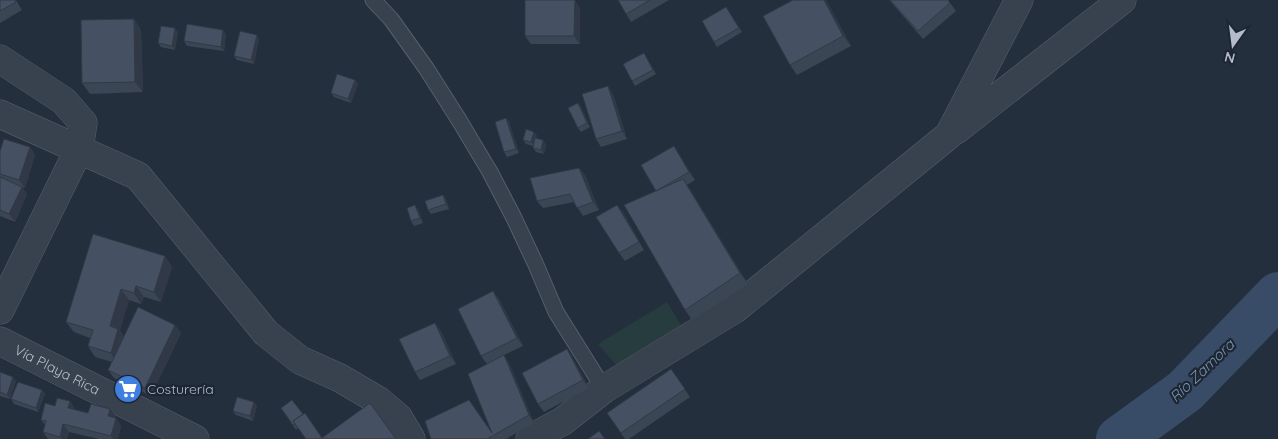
<svg xmlns="http://www.w3.org/2000/svg" width="1278" height="439" font-family="Quicksand,sans-serif">
  <style>
    .garden { fill: #263c3f }
    .lines { fill: none; stroke-linecap: round; stroke-linejoin: round }
    .river { stroke: #394c67; stroke-width: 46 }
    .service-casing { stroke: #565f6c; stroke-width: 17 }
    .minor-casing { stroke: #565f6c; stroke-width: 29 }
    .tertiary-casing { stroke: #565f6c; stroke-width: 29 }
    .service { stroke: #38414e; stroke-width: 15 }
    .minor { stroke: #38414e; stroke-width: 28 }
    .tertiary { stroke: #38414e; stroke-width: 28 }
    .wall { fill: #3b4654 }
    .shaded-wall { fill: #303945 }
    .building { fill: #455162; stroke: #303945 }
    .labels { text-anchor: middle; stroke-width: 4.5; stroke-linejoin: round; paint-order: stroke }
    .street-label { font-size: 14px; fill: #b4bcc9; stroke: #1d2633 }
    .poi-label { font-size: 14px; fill: #b4bcc9; stroke: #1d2633; text-anchor: start }
    .water-label { font-size: 15px; font-style: italic; fill: #7c92b1; stroke: #1d2633 }
  </style>
  <rect width="100%" height="100%" fill="#242f3e"/>
  <path class="garden" d="M667,302L684,330L619,368L598,344Z"/>
  <g class="lines">
    <path class="river" d="M1119,439L1185,391L1278,295"/>
    <g class="service-casing">
      <path id="service" d="M373,0L391,19L426,68L459,120L490,172L514,218L536,265L556,312L604,389"/>
    </g>
    <g class="minor-casing">
      <path id="minor" d="M0,59L64,101L83,123L79,149L0,310
        M0,114L138,176L266,333L300,360L340,378L379,401L398,417L411,439
        M956,130L1122,0
        M530,439L563,421L604,389L735,309L949,135L1019,0"/>
    </g>
    <g class="tertiary-casing">
      <g id="tertiary">
        <path id="s1" d="M0,341L195,439"/>
      </g>
    </g>
    <use href="#service" class="service"/>
    <use href="#minor" class="minor"/>
    <use href="#tertiary" class="tertiary"/>
  </g>
  <path class="wall" d="M0,0H16L22,10L0,23Z
    M618,0H669L631,22Z
    M826,0L851,46L797,75L790,65Z
    M889,0H948L956,11L923,39Z
    M726,7L742,32L717,47L714,42Z
    M580,8V44H531L525,36Z
    M134,19L141,30L143,92L90,94L82,83Z
    M178,32L175,50L161,47L158,43Z
    M226,34L224,51L187,46L184,41Z
    M259,39L254,64L237,60L234,56Z
    M644,53L656,74L635,86L632,81Z
    M355,80L358,84L351,103L334,97L331,93Z
    M613,94L627,139L601,147L596,139Z
    M578,103L581,107L590,127L581,132L578,128Z
    M506,118L509,122L519,153L507,157L504,152Z
    M534,132L537,136L536,139L543,140L546,145L544,154L536,152L533,148V146L526,144L523,140Z
    M30,147L35,155L25,188L22,187L27,194L15,222L0,216V151Z
    M679,154L695,180L687,185L748,284L692,320L685,310L656,191Z
    M579,168L585,175L599,210L583,216L574,202L543,208L537,201Z
    M443,195L446,199L449,209L431,214L428,210Z
    M617,205L623,212L644,250L625,261L619,253Z
    M418,209L423,223L414,226L411,221Z
    M165,256L172,267L161,302L144,297L141,304L129,300L120,330L124,337L175,325L181,333L151,396L114,378L108,370L112,362L95,357L88,346L90,338L74,332L66,322Z
    M493,291L499,299L523,346L504,355L509,363L534,423L506,439H431L492,433L487,364L481,356Z
    M441,331L456,364L420,380L415,372Z
    M567,349L572,357L589,388L544,412L538,404Z
    M671,369L690,397L629,439H625L607,413Z
    M0,372L16,381L10,399L0,396Z
    M42,390L45,394L38,412L14,404L11,399Z
    M70,401L75,409V410L88,413L110,409L121,426L118,439H99L69,432L67,439H48L43,432L45,425L41,420L55,406Z
    M257,406L253,421L236,415L233,411Z
    M281,408L303,414L322,438L396,439H306L298,428L296,430Z"/>
  <path class="shaded-wall" d="M575,0L580,8V44L574,36Z
    M824,0H826L851,46L843,36Z
    M134,19L141,30L143,92L135,82Z
    M175,28L178,32L175,50L172,46Z
    M223,30L226,34L224,51L221,47Z
    M257,35L259,39L254,64L251,60Z
    M355,80L358,84L351,103L348,99Z
    M608,86L613,94L627,139L622,131Z
    M578,103L581,107L590,127L587,123Z
    M506,118L509,122L519,153L516,149Z
    M534,132L537,136L534,146L531,142Z
    M543,140L546,145L544,154L541,150Z
    M674,146L679,154L695,180L689,172Z
    M30,147L35,155L25,188L19,180Z
    M579,168L585,175L599,210L593,202Z
    M683,179L690,189L748,284L740,273Z
    M22,187L27,194L15,222L9,214Z
    M443,195L446,199L449,209L446,204Z
    M415,205L418,209L423,223L420,218Z
    M617,205L623,212L644,250L639,242Z
    M165,256L172,267L161,302L154,292Z
    M136,286L144,297L141,304L134,293Z
    M121,289L129,300L120,330L126,339L118,364L111,353L110,326Z
    M493,291L499,299L523,346L517,338Z
    M435,323L441,331L456,364L450,356Z
    M175,325L181,333L151,396L145,388Z
    M567,349L572,357L589,388L583,380Z
    M504,355L509,363L534,423L529,415Z
    M13,377L16,381L10,399L7,395Z
    M42,390L45,394L38,412L36,408Z
    M70,401L75,409L74,416L68,408Z
    M254,402L257,406L253,421L250,416Z
    M110,409L116,417L114,424L108,416Z
    M116,418L121,426L118,439H114L111,436Z
    M63,424L69,432L67,439H62L60,437Z"/>
  <path class="building" d="M0,0H15L16,2L0,11Z
    M525,0H575L574,36H525Z
    M618,0H650L626,14Z
    M793,0H824L843,36L790,65L763,16Z
    M890,0H948L950,3L918,31Z
    M726,7L739,28L714,42L702,21Z
    M134,19L135,82L82,83L81,20Z
    M187,24L223,30L221,47L184,41Z
    M161,26L175,28L172,46L158,43Z
    M240,31L257,35L251,60L234,56Z
    M644,53L653,70L632,81L623,64Z
    M337,74L355,80L348,99L331,93Z
    M608,86L622,131L596,139L582,94Z
    M578,103L587,123L578,128L568,108Z
    M506,118L516,149L504,152L495,122Z
    M526,129L534,132L531,142L523,140Z
    M535,138L543,140L541,150L533,148Z
    M4,139L30,147L19,180L0,174V151Z
    M674,146L689,172L663,187L656,191L641,165Z
    M579,168L593,202L577,208L570,194L537,201L530,178Z
    M0,177L22,187L9,214L0,210Z
    M683,179L740,273L685,310L624,205Z
    M443,195L446,204L428,210L425,201Z
    M415,205L420,218L411,221L407,208Z
    M617,205L639,242L619,253L596,217Z
    M93,234L165,256L154,292L136,286L134,293L121,289L110,326L118,329L111,353L88,346L93,330L66,322Z
    M493,291L517,338L481,356L458,309Z
    M138,307L175,325L145,388L108,370Z
    M435,323L450,356L415,372L399,339Z
    M567,349L583,380L538,404L522,373Z
    M504,355L529,415L487,439H431L425,421L469,400L492,433L468,374Z
    M671,369L685,389L621,433L607,413Z
    M0,372L13,377L7,395L0,392Z
    M18,382L42,390L36,408L11,399Z
    M237,397L254,402L250,416L233,411Z
    M57,398L70,401L68,408L88,413L91,404L110,409L108,416L116,418L111,436L63,424L60,437L43,432L46,421L41,420L45,403L55,406Z
    M292,400L303,414L293,421L295,424L293,425L281,408Z
    M370,403L396,439H306L293,421L305,413L322,438Z
    M599,431L605,439H588Z"/>
  <defs>
    <g id="supermarket-disc" transform="scale(1.4375)"><circle r="9.5" fill="#3f7fe0" stroke="#1d2633"/><path d="M-6-5.5h2.5l.6 2H6L4.5 2H-2.5L-4.4-4H-6ZM-1.5 3.2a1.3 1.3 0 1 0 .1 0ZM3 3.2a1.3 1.3 0 1 0 .1 0Z" fill="#fff"/></g>
  </defs>
  <g fill-rule="evenodd">
    <use href="#supermarket-disc" x="128" y="389"/>
  </g>
  <g class="labels">
    <g class="street-label">
      <text dy="5" stroke="none"><textPath href="#s1" startOffset="64">Vía Playa Rica</textPath></text>
    </g>
    <g class="poi-label">
      <text x="147" y="394">Costurería</text>
    </g>
    <g class="water-label">
      <text transform="translate(1202 371) rotate(-44)" y="5">Río Zamora</text>
    </g>
  </g>
  <g transform="translate(1233 45) rotate(194)" stroke="#1d2633" stroke-width="4" paint-order="stroke">
  <path d="M0-4L9 19L0 12L-9 19Z" fill="#b4bcc9"/>
  <text y="-8" font-size="14" font-weight="bold" text-anchor="middle" fill="#b4bcc9">N</text>
  </g>
</svg>
